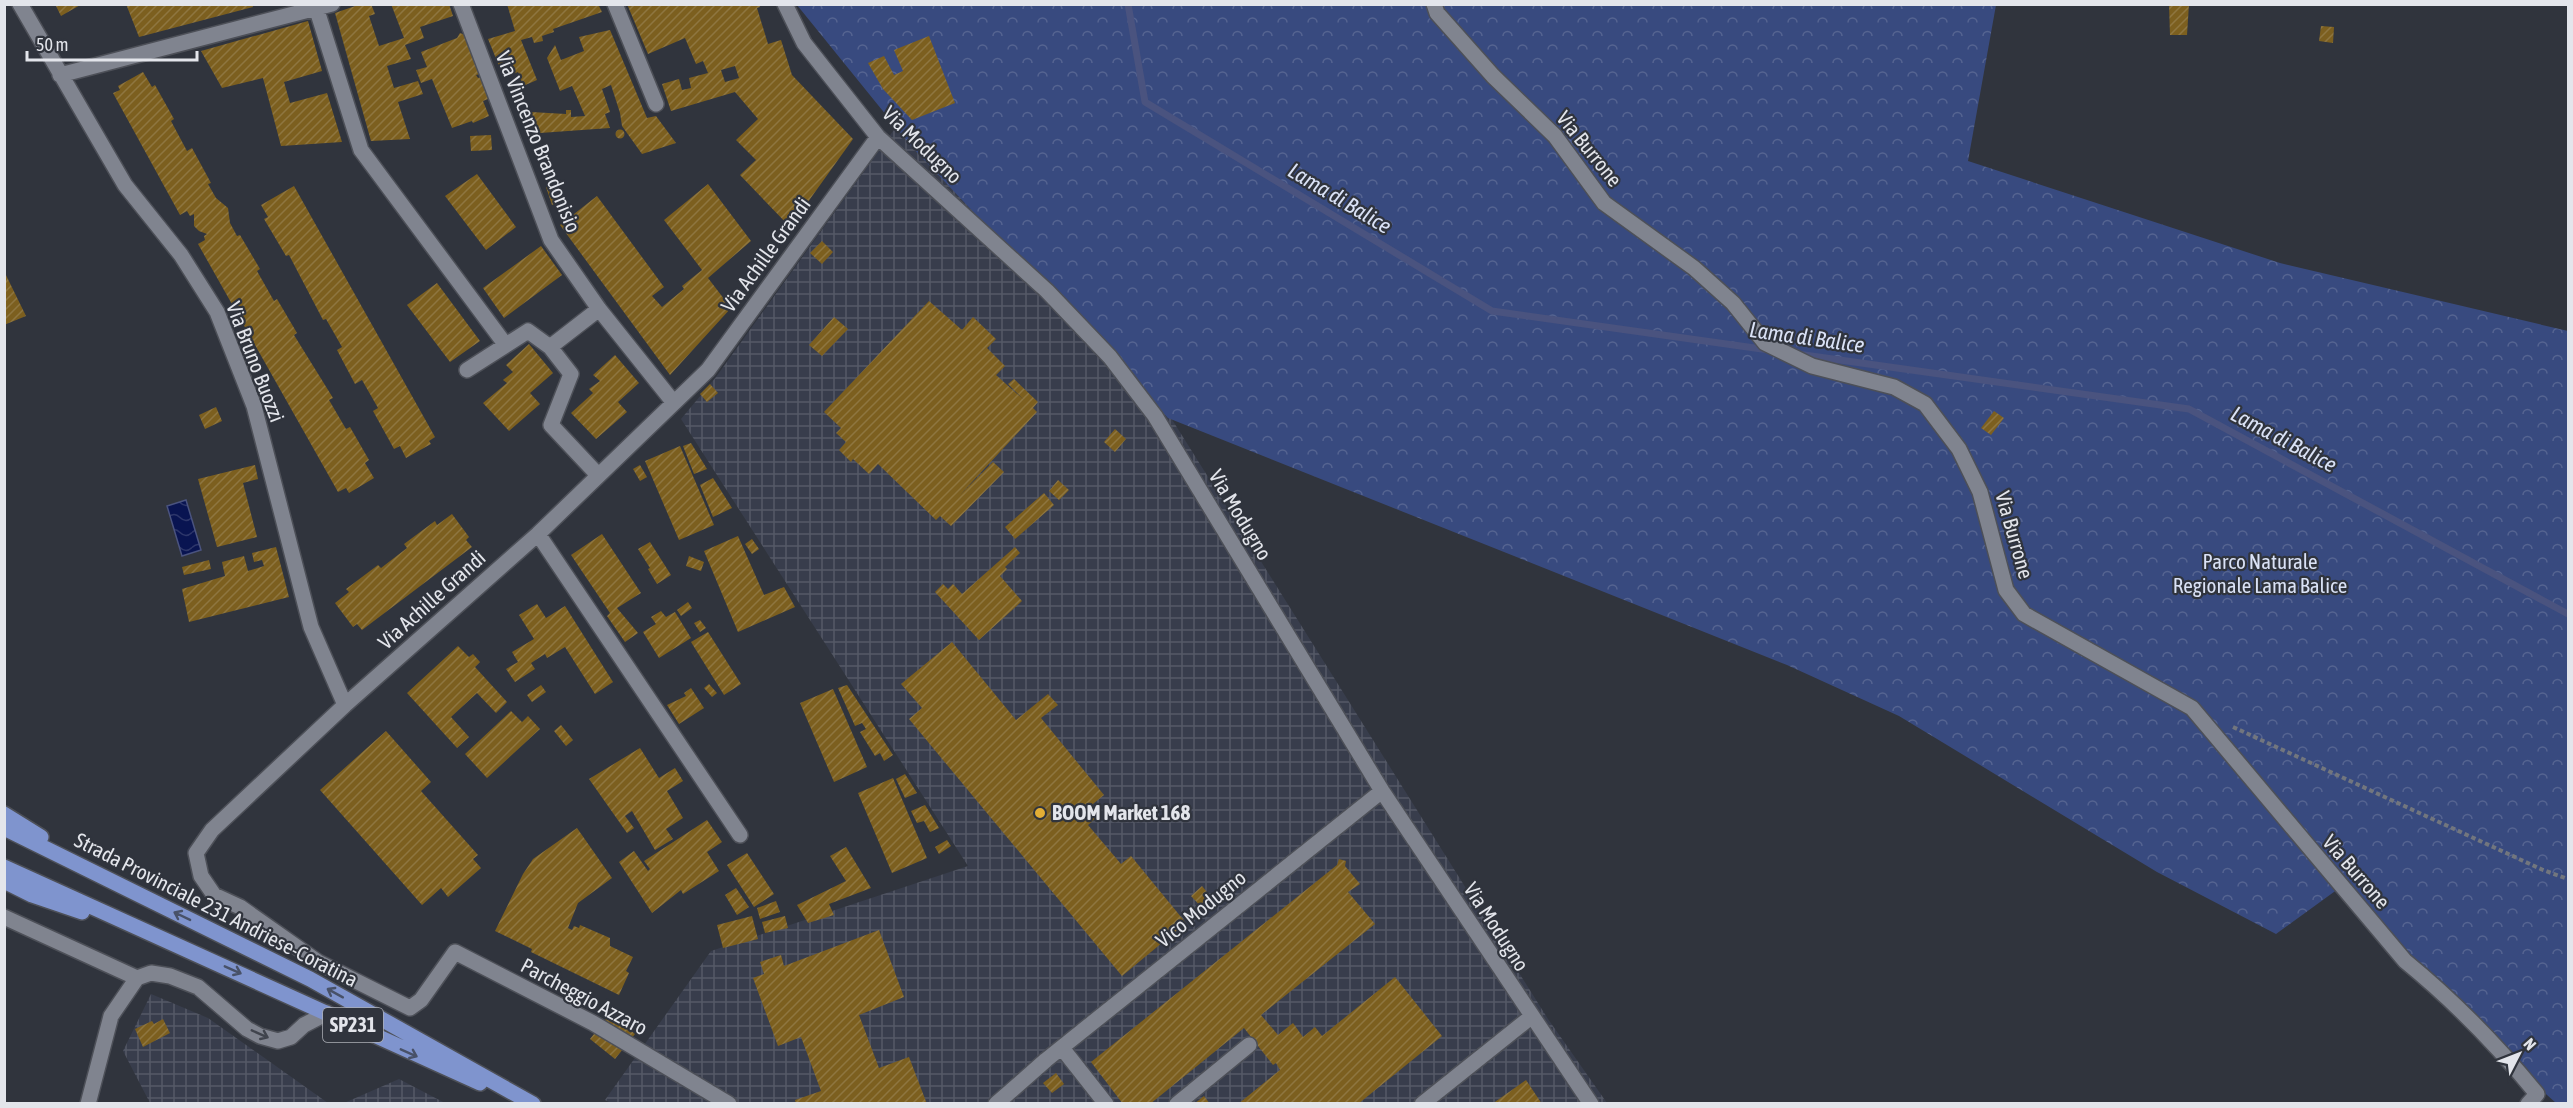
<svg xmlns="http://www.w3.org/2000/svg" width="2573" height="1108" font-family="'Asap Condensed',sans-serif">
  <style>
    .industrial { fill: url(#industrial-grid) }
    .forest { fill: url(#forest-crowns) }
    .water { fill: url(#water-waves); stroke: #4a537f; stroke-width: 1.5 }
    .lines { fill: none; stroke-linecap: round; stroke-linejoin: round }
    .stream { stroke: #4a537f; stroke-width: 7 }
    .building { fill: url(#building-hatch); fill-rule: evenodd }
    .minor-casing { stroke: #4d5058; stroke-width: 18 }
    .major-casing { stroke: #4d5058; stroke-width: 18 }
    .path { stroke: #72767e; stroke-width: 4; stroke-dasharray: 4.5 3; stroke-linecap: butt }
    .minor { stroke: #80848f; stroke-width: 15 }
    .major { stroke: #7f94ce; stroke-width: 15 }
    .oneway { stroke: #485168 }
    .oneway2 { stroke: #40444d }
    .poi-dot { fill: #e3ae35; stroke: #30343d; stroke-width: 2 }
    .labels { text-anchor: middle; stroke-width: 4.5; stroke-linejoin: round; paint-order: stroke }
    .shield { fill: #30343d; stroke: #adb0b7; stroke-width: 1.5 }
    .shield-label { font-size: 20px; font-weight: bold; fill: #e3e5eb }
    .street-label { font-size: 21px; fill: #e3e5eb; stroke: #30343d }
    .park-label { font-size: 21px; fill: #dae2f6; stroke: #30343d }
    .poi-label { font-size: 21px; font-weight: bold; fill: #e3e5eb; stroke: #30343d; text-anchor: start }
    .water-label { font-size: 22px; font-style: italic; fill: #dae2f6; stroke: #30343d }
  </style>
  <defs>
    <pattern id="industrial-grid" width="8" height="8" patternUnits="userSpaceOnUse" patternTransform="scale(1.5)"><rect width="8" height="8" fill="#383d4c"/><path d="M0 4h8M4 0v8" fill="none" stroke="#555966"/></pattern>
    <pattern id="forest-crowns" width="20" height="18" patternUnits="userSpaceOnUse" patternTransform="scale(1.5)"><rect width="20" height="18" fill="#384a7f"/><path d="M2 6a3 3 0 1 1 6 0M12 15a3 3 0 1 1 6 0" fill="none" stroke="#556491"/></pattern>
    <pattern id="water-waves" width="16" height="10" patternUnits="userSpaceOnUse" patternTransform="scale(1.5)"><rect width="16" height="10" fill="#091451"/><path d="M0 5q4-4 8 0t8 0" fill="none" stroke="#2d366a"/></pattern>
    <pattern id="building-hatch" width="6" height="6" patternUnits="userSpaceOnUse" patternTransform="scale(1.5)"><rect width="6" height="6" fill="#7c5f1f"/><path d="M-1 1l2-2M0 6l6-6M5 7l2-2" fill="none" stroke="#8e7640"/></pattern>
  </defs>
  <rect width="100%" height="100%" fill="#30343d"/>
  <path class="industrial" d="M896,127L1146,378L1548,1019L1607,1103L613,1104L605,1100L711,951L968,866L681,419L716,377Z
    M151,994L208,1018L328,1103H150L123,1051Z
    M399,1079L445,1103H344Z"/>
  <path class="forest" d="M797,5H1996L1968,161L2280,263L2568,331V1103H2556L2511,1063L2338,889L2276,934L2157,872L1899,716L1787,665L1168,418L912,147Z"/>
  <path class="water" d="M186,500L201,550L182,556L167,506Z"/>
  <g class="lines">
    <path class="stream" d="M1128,4L1145,102L1492,311L1769,350
      M1797,354L2189,409L2568,614"/>
  </g>
  <path class="building" d="M55,4H82L61,16Z
    M126,4H252L253,7L139,37Z
    M361,4H371L375,14L369,16L379,46L404,38L391,4H449L453,16L420,27L424,38L405,45L411,59L387,66L394,88L418,81L423,94L398,102L410,139L371,141L335,13Z
    M507,4H598L602,12L553,29L554,32L542,36L543,41L534,43L532,37L521,40L537,80L523,86L518,72L504,78L488,39L515,31Z
    M627,4H759L760,7L757,8L768,44L781,40L792,75L853,139L790,227L740,175L756,160L736,140L758,119L735,92L671,111L662,84L679,79L682,90L691,88L689,78L708,73L703,61L696,64L685,38L648,54ZM735,66L739,78L725,82L721,70Z
    M2169,4H2189L2187,35H2170Z
    M308,21L322,71L284,82L290,103L327,93L342,142L281,146L263,78L222,88L201,51Z
    M2321,26L2334,27L2333,43L2319,41Z
    M610,30L647,118L656,116L676,143L642,154L622,126L620,113L611,85L602,89L610,112L605,114L610,128L526,134L520,117H531V112L566,114V110H571V117L585,116L572,86L560,91L547,58L555,45L561,60L584,51L579,37Z
    M460,33L465,35L480,74L476,75L478,78L481,77L488,99L483,101L489,116L473,123L472,121L452,128L432,79L421,83L416,70L427,67L421,52L457,38Z
    M929,36L955,103L912,120L883,89L868,63L884,56L894,75L903,71L894,50Z
    M143,72L152,87L155,85L174,119L171,121L187,151L192,148L211,183L208,184L216,198L228,208L230,223L237,236L240,235L260,269L257,271L274,301L277,299L297,333L294,335L333,398L329,400L346,429L350,427L369,460L365,463L374,478L349,493L346,488L338,492L198,244L205,240L204,236L207,234L199,231L194,226V214L190,216L187,211L180,215L113,93L120,90L118,86Z
    M615.5 134a4.5 4.5 0 1 1 9 0a4.5 4.5 0 1 1-9 0Z
    M491,135L492,150L471,151L470,136Z
    M477,174L516,227L486,250L445,196Z
    M708,184L751,241L708,278L731,308L670,375L560,225L597,196L664,287L652,296L662,307L684,289L682,286L702,270L664,220Z
    M555,185L561,201L552,205L546,187Z
    M294,186L435,437L429,441L431,444L406,458L400,446L394,449L373,411L378,408L362,380L355,384L337,350L342,347L326,319L323,320L289,255L286,256L264,219L268,217L261,205Z
    M822,241L833,252L822,264L810,253Z
    M541,246L562,275L504,318L483,288Z
    M4,271L26,316L4,325Z
    M437,283L480,341L450,362L407,305Z
    M929,301L962,330L973,317L996,339L987,348L1005,366L996,375L1024,400L1008,384L1014,379L1038,402L1033,408L1037,412L960,495L993,462L1004,472L951,526L940,516L936,520L878,464L869,474L853,459L851,462L839,450L846,442L836,433L841,428L824,412Z
    M834,317L848,329L822,356L809,345Z
    M529,344L553,373L530,393L540,404L509,431L483,403L507,383L503,380L513,372L506,365Z
    M615,355L639,383L618,402L627,412L596,439L571,413L593,393L589,389L600,381L593,375Z
    M710,384L718,393L707,402L700,394Z
    M216,407L222,421L205,429L199,415Z
    M1994,411L2004,418L1991,435L1981,428Z
    M1115,429L1126,439L1115,452L1104,442Z
    M691,443L707,469L694,474L683,446Z
    M680,446L714,525L679,540L645,461Z
    M255,465L258,479L243,483L257,537L217,547L198,479Z
    M640,465L647,477L640,481L633,469Z
    M713,478L732,508L713,517L700,485Z
    M1058,480L1069,490L1059,500L1049,491Z
    M1044,493L1054,505L1015,539L1005,527Z
    M452,514L469,537L466,540L472,547L362,630L357,624L353,627L335,603L349,592L346,589L378,565L381,568L407,548L404,544L435,521L437,525Z
    M602,534L641,593L617,608L638,633L625,642L607,616L610,613L571,555Z
    M738,536L764,595L784,587L795,607L738,632L704,551Z
    M752,539L759,549L752,554L745,544Z
    M650,542L671,575L657,584L648,569L650,568L638,549Z
    M276,547L289,597L189,622L182,589L225,576L222,562L244,556L248,571L264,566L262,560L254,562L252,553Z
    M1015,547L1020,553L1005,567L1007,569L1000,576L1022,601L979,640L935,592L943,584L948,589L953,584L962,594Z
    M689,556L704,562L701,571L686,566Z
    M209,560L211,569L184,575L182,567Z
    M688,602L692,608L681,616L677,610Z
    M537,604L546,618L565,606L613,682L595,694L565,647L547,658L545,654L531,663L535,669L515,682L506,669L518,662L512,652L534,639L519,615Z
    M661,611L666,617L675,612L691,638L659,658L643,632L656,624L651,617Z
    M700,620L706,628L700,632L694,623Z
    M708,632L741,684L724,695L691,642Z
    M952,642L1016,720L1048,694L1058,705L1041,718L1104,795L1088,808L1096,818L1088,825L1121,864L1131,856L1186,923L1122,976L909,719L922,708L901,684Z
    M458,646L469,657L473,654L480,662L475,667L507,702L496,713L477,693L451,717L469,737L457,748L407,693Z
    M709,684L717,693L712,697L704,688Z
    M541,685L546,692L532,702L527,695Z
    M847,685L893,755L884,761L880,753L875,756L860,732L866,729L862,723L855,726L838,688Z
    M691,688L704,708L679,724L667,705L686,696L684,693Z
    M833,689L867,767L834,782L800,703Z
    M511,711L522,722L528,716L540,729L487,778L465,754Z
    M561,725L573,740L566,746L554,731Z
    M386,731L431,782L421,791L478,855L473,859L481,868L448,897L441,888L422,905L320,790Z
    M640,748L659,778L675,768L683,781L667,791L683,818L666,829L673,839L655,850L632,811L625,816L634,828L627,833L589,779Z
    M905,774L917,793L905,798L896,779Z
    M893,778L927,858L892,873L858,793Z
    M925,805L939,828L930,832L924,821L917,823L911,811Z
    M707,820L722,842L707,852L719,871L683,894L681,890L652,913L619,862L634,851L648,871L650,869L644,861Z
    M577,828L612,878L578,903L568,928L572,930L574,926L579,928L580,925L610,938V946L633,957L626,971L629,973L619,995L531,952L532,949L495,931L523,874L533,859Z
    M947,840L951,846L939,854L935,847Z
    M846,847L871,888L829,904L834,915L808,923L797,905L846,881L830,856Z
    M747,853L774,894L754,907L727,865Z
    M1339,859L1346,861L1345,866L1360,884L1348,892L1375,924L1261,1015L1278,1035L1293,1023L1303,1037L1315,1027L1322,1036L1395,977L1442,1036L1358,1104H1238L1280,1070L1276,1063L1273,1065L1244,1028L1150,1104H1123L1091,1062L1337,865Z
    M1202,886L1215,902L1205,911L1191,896Z
    M736,888L749,907L737,915L725,895Z
    M776,901L780,912L760,919L757,908Z
    M752,916L758,939L723,948L717,925Z
    M785,916L788,928L765,933L762,922Z
    M879,930L904,997L859,1015L879,1068L909,1057L927,1104H796L795,1100L821,1091L801,1037L778,1046L753,978L764,974L760,962L781,955L784,966Z
    M610,1014L635,1034L615,1059L590,1039Z
    M163,1019L170,1033L143,1047L135,1029L152,1021L154,1024Z
    M1056,1073L1064,1084L1052,1093L1043,1083Z
    M1526,1080L1542,1104H1492Z
    M1204,1096L1210,1104H1194Z"/>
  <g class="lines">
    <g class="minor-casing">
      <path id="minor" d="M20,4L125,185L181,255L217,312L254,406L311,627L345,705
        M315,4L361,150L505,344
        M461,4L551,240L599,309L674,403
        M615,4L656,104
        M785,4L804,43L878,137L1047,291L1110,357L1155,416L1382,791L1591,1104
        M1434,4L1437,13L1493,76L1555,136L1604,203L1694,268L1733,303L1765,343L1812,366L1894,387L1925,404L1959,449L1980,492L2006,590L2024,614L2192,708L2405,961C2454,1001 2497,1045 2537,1094L2528,1104
        M60,75L332,4
        M550,347L571,374L551,425L598,475
        M467,370L528,331L550,347L599,309
        M538,534L740,835
        M4,917L137,978
        M1062,1048L1106,1104
        M88,1104L111,1016L137,978L151,973L170,976L198,987L247,1029L260,1036L278,1041L291,1037L304,1025L327,1013
        M729,1104L593,1023L455,952L421,1000L410,1008L318,962L240,907L214,895L201,876L196,853L212,830L345,705L538,534L708,370L878,137
        M996,1104L1046,1060L1382,791
        M1177,1104L1249,1045
        M1422,1104L1531,1017"/>
    </g>
    <g class="major-casing">
      <path id="major" d="M4,814L41,837
        M4,828L310,979L533,1104
        M4,867L480,1083
        M4,881L32,895L82,912"/>
    </g>
    <path class="path" d="M2233,727L2543,870L2568,879"/>
    <use href="#minor" class="minor"/>
    <use href="#major" class="major"/>
  </g>
  <defs><path id="oneway-shaft" d="M-6 0H5M1.5-3L5.5 0L1.5 3" fill="none" stroke-width="1.6" stroke-linecap="round" stroke-linejoin="round" transform="scale(1.5)"/></defs>
  <g class="oneway">
    <use href="#oneway-shaft" transform="translate(182 916) rotate(-154)"/>
    <use href="#oneway-shaft" transform="translate(233 970) rotate(24)"/>
    <use href="#oneway-shaft" transform="translate(335 993) rotate(-151)"/>
    <use href="#oneway-shaft" transform="translate(409 1053) rotate(24)"/>
  </g>
  <use class="oneway2" href="#oneway-shaft" transform="translate(260 1034) rotate(24)"/>
  <circle class="poi-dot" cx="1040" cy="813" r="6"/>
  <g class="labels">
    <rect class="shield" x="323" y="1008" width="60" height="34" rx="4.5"/>
    <g class="shield-label">
      <text x="353" y="1032">SP231</text>
    </g>
    <g class="street-label">
      <text transform="translate(538 142) rotate(68)" y="7">Via Vincenzo Brandonisio</text>
      <text transform="translate(922 145) rotate(44)" y="7">Via Modugno</text>
      <text transform="translate(1589 149) rotate(51)" y="7">Via Burrone</text>
      <text transform="translate(766 255) rotate(-54)" y="7">Via Achille Grandi</text>
      <text transform="translate(255 362) rotate(69)" y="7">Via Bruno Buozzi</text>
      <text transform="translate(1240 515) rotate(59)" y="7">Via Modugno</text>
      <text transform="translate(2014 535) rotate(74)" y="7">Via Burrone</text>
      <text transform="translate(432 600) rotate(-42)" y="7">Via Achille Grandi</text>
      <text transform="translate(2356 872) rotate(49)" y="7">Via Burrone</text>
      <text transform="translate(1201 909) rotate(-39)" y="7">Vico Modugno</text>
      <text transform="translate(216 910) rotate(27)" y="7">Strada Provinciale 231 Andriese-Coratina</text>
      <text transform="translate(1496 927) rotate(57)" y="7">Via Modugno</text>
      <text transform="translate(584 997) rotate(28)" y="7">Parcheggio Azzaro</text>
    </g>
    <g class="park-label">
      <text x="2260" y="569">Parco Naturale<tspan x="2260" dy="24">Regionale Lama Balice</tspan></text>
    </g>
    <g class="poi-label">
      <text x="1052" y="820">BOOM Market 168</text>
    </g>
    <g class="water-label">
      <text transform="translate(1340 198) rotate(31)" y="8">Lama di Balice</text>
      <text transform="translate(1807 337) rotate(8)" y="8">Lama di Balice</text>
      <text transform="translate(2284 439) rotate(28)" y="8">Lama di Balice</text>
    </g>
  </g>
  <rect width="2573" height="1108" fill="none" stroke="#e3e5eb" stroke-width="12"/>
  <g transform="translate(2519 1054) rotate(48)" stroke="#30343d" stroke-width="4.5" paint-order="stroke">
  <path d="M0-4.5L10 22L0 15L-10 22Z" fill="#e3e5eb"/>
  <text y="-9" font-size="16" font-weight="bold" text-anchor="middle" fill="#e3e5eb">N</text>
  </g>
  <path d="M27 51v9h170v-9" fill="none" stroke="#e3e5eb" stroke-width="3"/>
  <text x="36" y="51" font-size="18" fill="#e3e5eb" stroke="#30343d" stroke-width="4.5" paint-order="stroke">50 m</text>
</svg>
